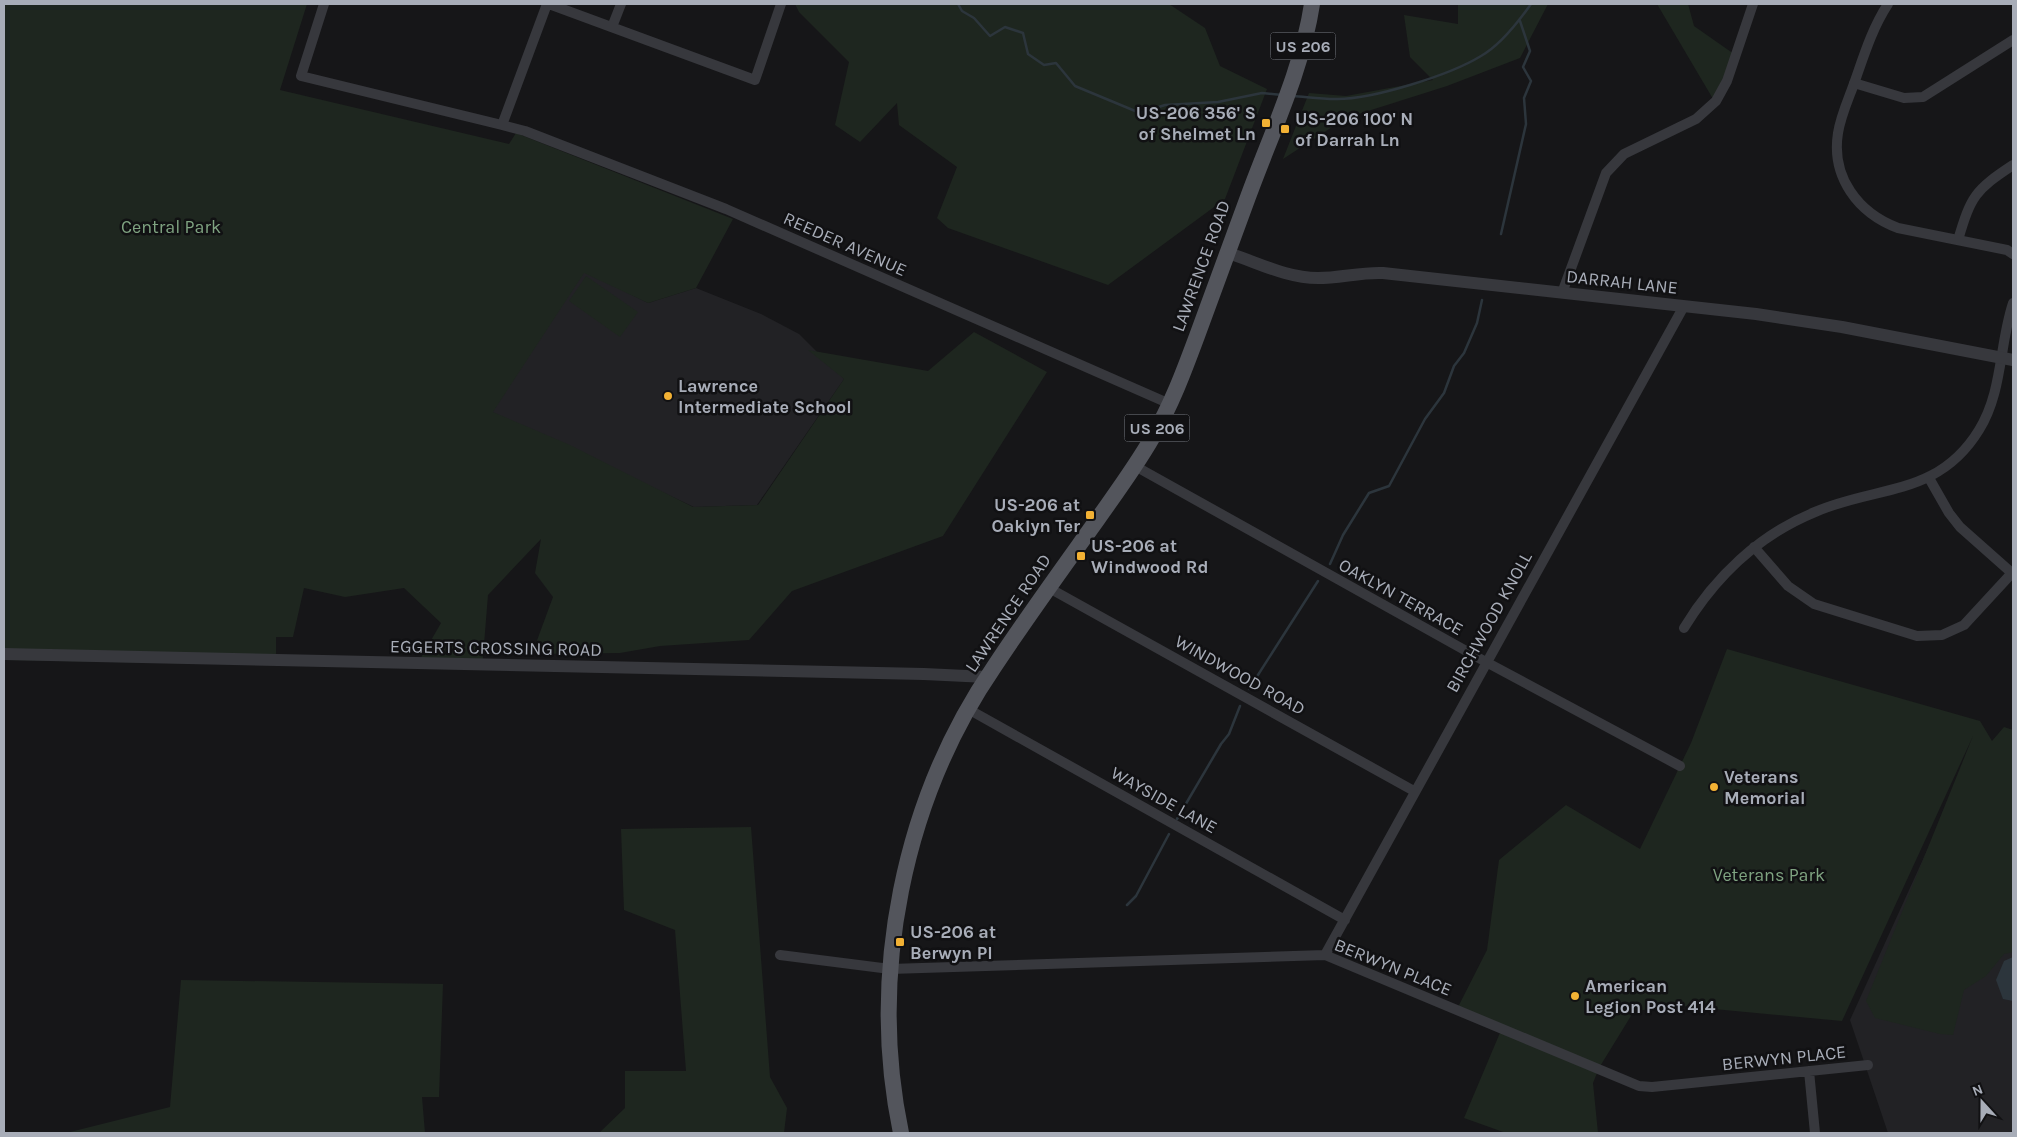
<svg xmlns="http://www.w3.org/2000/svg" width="2017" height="1137" font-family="Karla,sans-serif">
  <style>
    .built { fill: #222225 }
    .green { fill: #1e261f }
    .water { fill: #2c353c }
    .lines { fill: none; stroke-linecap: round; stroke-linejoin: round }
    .stream { stroke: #2c353c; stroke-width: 2.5 }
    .minor { stroke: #37383d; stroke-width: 10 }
    .tertiary { stroke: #37383d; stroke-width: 12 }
    .primary { stroke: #53555c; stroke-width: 16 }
    .poi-dot { fill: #f2b134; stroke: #111113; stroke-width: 2 }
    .labels { text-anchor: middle; stroke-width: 5; stroke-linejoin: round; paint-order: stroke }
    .shield { fill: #111113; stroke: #7b7e86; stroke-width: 1 }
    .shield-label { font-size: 16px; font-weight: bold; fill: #a8adb8 }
    .poi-label { font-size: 18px; font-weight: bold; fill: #a8adb8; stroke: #111113; text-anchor: start }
    .park-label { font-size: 18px; fill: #7fa381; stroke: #111113 }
    .street-label { font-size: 18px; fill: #a8adb8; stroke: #111113 }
  </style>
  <rect width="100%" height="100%" fill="#161618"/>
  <path class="built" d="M584,271L648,303L696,288L761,314L799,334L844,379L757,505L694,507L492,412Z
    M2013,749V1133H1888L1850,1020L1964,769Z"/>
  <path class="green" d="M4,4H307L280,90L509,144L516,133L733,219L696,288L648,303L584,273L493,412L570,445L693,507L758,505L844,379L808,350L928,371L974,332L1047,372L943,536L792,591L749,640L660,646L620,653L532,654L553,597L535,573L541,539L488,595L482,669L415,668L441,623L404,588L345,597L304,588L293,637H276V665L4,660Z
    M795,4H1169L1205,28L1220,66L1267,89L1225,199L1108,285L948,228L937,218L957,167L899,125L897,103L860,142L835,125L849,62L799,12Z
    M1458,4H1548L1520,58L1447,86L1346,118L1283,159L1309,93L1346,96L1433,80L1410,57L1404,15L1458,24Z
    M1657,4H1688L1694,26L1734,54L1716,104Z
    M586,276L638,312L620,337L569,301Z
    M1727,649L1980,721L1992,741L2004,727L2013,730V952L2004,954L1986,976L1964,990L1953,1035L1940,1034L1875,1018L1866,1001L1973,736L1842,1021L1682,1006L1634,1011L1599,1068L1593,1083L1598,1133H1506L1464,1118L1502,1028L1457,1009L1487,950L1499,860L1566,805L1640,849L1691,743Z
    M751,827L770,1077L787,1108L784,1133H599L625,1108V1071H686L675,930L624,910L621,829Z
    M181,980L443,984L439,1097H422L425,1133H66L170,1107Z"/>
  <path class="water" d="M2013,957V1001L2003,999L1996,980L2004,961Z"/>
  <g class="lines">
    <path class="stream" d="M958,4L962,11L974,18L990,36L1005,27L1023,33L1028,54L1044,65L1056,63L1075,86L1140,113L1165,105L1218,102L1262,93L1282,95
      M1293,96C1307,97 1321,99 1335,99C1371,100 1450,75 1481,56C1499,46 1519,21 1531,4
      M1501,234L1526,124L1524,98L1531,81L1523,67L1530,51L1520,21
      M1330,564L1343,535L1369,493L1389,486L1425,419L1444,393L1454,366L1464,353L1477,323L1482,300
      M1249,689L1318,581
      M1177,819L1221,744L1229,734L1240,706
      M1127,905L1136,896L1169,834"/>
    <path class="minor" d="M324,4L301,76L502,125L547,4
      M549,4L755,80L781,4
      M1888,4C1873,27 1865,52 1856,78C1850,96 1841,114 1838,133C1831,177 1858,213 1898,228L2007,250L2013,254
      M612,27L621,4
      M1854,83L1904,98L1923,97L2013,40
      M502,125L525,131L726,209L1170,404
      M1958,240C1971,196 1975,190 2013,165
      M1562,293L1606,173L1624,154L1696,119L1716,101L1727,81L1753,4
      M1135,466L1486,662L1680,766
      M1929,478L1949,513L1960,527L2013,574
      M1754,547L1788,586L1814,604L1917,636L1942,635L1964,625L2012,573
      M1049,588L1414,791
      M1684,628C1715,577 1759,535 1815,512C1877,485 1938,497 1979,430C2003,391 1999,345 2013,303
      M968,709L1345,920
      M780,955L890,969L1325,955L1639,1086L1652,1087L1868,1065
      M1325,955L1684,306
      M1809,1071L1815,1133"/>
    <path class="tertiary" d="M1228,253C1257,262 1286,278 1318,278C1340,278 1361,272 1383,273L1756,314L1842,327L2013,360
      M4,654L924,674L987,677"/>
    <path class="primary" d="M901,1133C868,975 903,800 994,667C1027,617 1062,569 1097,520C1116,493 1136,466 1152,438C1171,406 1184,371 1197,336C1214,290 1231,244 1248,197C1271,134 1302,70 1312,4"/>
  </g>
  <g class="poi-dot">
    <rect x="1261" y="118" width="10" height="10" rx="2.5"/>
    <rect x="1280" y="124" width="10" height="10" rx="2.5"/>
    <circle cx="668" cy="396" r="5"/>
    <rect x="1085" y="510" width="10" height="10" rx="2.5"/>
    <rect x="1076" y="551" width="10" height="10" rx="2.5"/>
    <circle cx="1714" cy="787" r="5"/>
    <rect x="895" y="937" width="10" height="10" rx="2.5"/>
    <circle cx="1575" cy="996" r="5"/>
  </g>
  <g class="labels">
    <g class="shield">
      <rect x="1270.5" y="32.5" width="65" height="27" rx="4"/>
      <rect x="1124.5" y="414.5" width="65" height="27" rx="4"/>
    </g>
    <g class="shield-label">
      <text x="1303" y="52">US 206</text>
      <text x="1157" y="434">US 206</text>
    </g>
    <g class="poi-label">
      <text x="1256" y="119" text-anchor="end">US-206 356' S<tspan x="1256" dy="21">of Shelmet Ln</tspan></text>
      <text x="1295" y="125">US-206 100' N<tspan x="1295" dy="21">of Darrah Ln</tspan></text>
      <text x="678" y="392">Lawrence<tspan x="678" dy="21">Intermediate School</tspan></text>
      <text x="1080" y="511" text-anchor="end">US-206 at<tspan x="1080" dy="21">Oaklyn Ter</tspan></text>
      <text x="1091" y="552">US-206 at<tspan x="1091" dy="21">Windwood Rd</tspan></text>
      <text x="1724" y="783">Veterans<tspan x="1724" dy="21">Memorial</tspan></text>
      <text x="910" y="938">US-206 at<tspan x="910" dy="21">Berwyn Pl</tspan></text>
      <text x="1585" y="992">American<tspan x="1585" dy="21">Legion Post 414</tspan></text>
    </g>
    <g class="park-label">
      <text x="171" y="233">Central Park</text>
      <text x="1769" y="881">Veterans Park</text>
    </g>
    <g class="street-label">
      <text transform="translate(845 244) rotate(24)" y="6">REEDER AVENUE</text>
      <text transform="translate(1201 266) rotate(-70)" y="6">LAWRENCE ROAD</text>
      <text transform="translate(1622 282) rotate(6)" y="6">DARRAH LANE</text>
      <text transform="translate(1401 597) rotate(29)" y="6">OAKLYN TERRACE</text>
      <text transform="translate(1008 613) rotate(-56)" y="6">LAWRENCE ROAD</text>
      <text transform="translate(1489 622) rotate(-61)" y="6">BIRCHWOOD KNOLL</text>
      <text transform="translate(496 648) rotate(1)" y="6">EGGERTS CROSSING ROAD</text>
      <text transform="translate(1240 675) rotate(29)" y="6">WINDWOOD ROAD</text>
      <text transform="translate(1164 800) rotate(29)" y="6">WAYSIDE LANE</text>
      <text transform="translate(1393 967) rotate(22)" y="6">BERWYN PLACE</text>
      <text transform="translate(1784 1058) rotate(-6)" y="6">BERWYN PLACE</text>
    </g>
  </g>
  <rect width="2017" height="1137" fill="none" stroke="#a8adb8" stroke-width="10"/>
  <g transform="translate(1982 1102) rotate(339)" stroke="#111113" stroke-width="4" paint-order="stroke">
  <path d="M0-4L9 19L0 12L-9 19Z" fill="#a8adb8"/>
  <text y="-8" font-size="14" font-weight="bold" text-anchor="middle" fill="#a8adb8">N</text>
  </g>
</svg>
